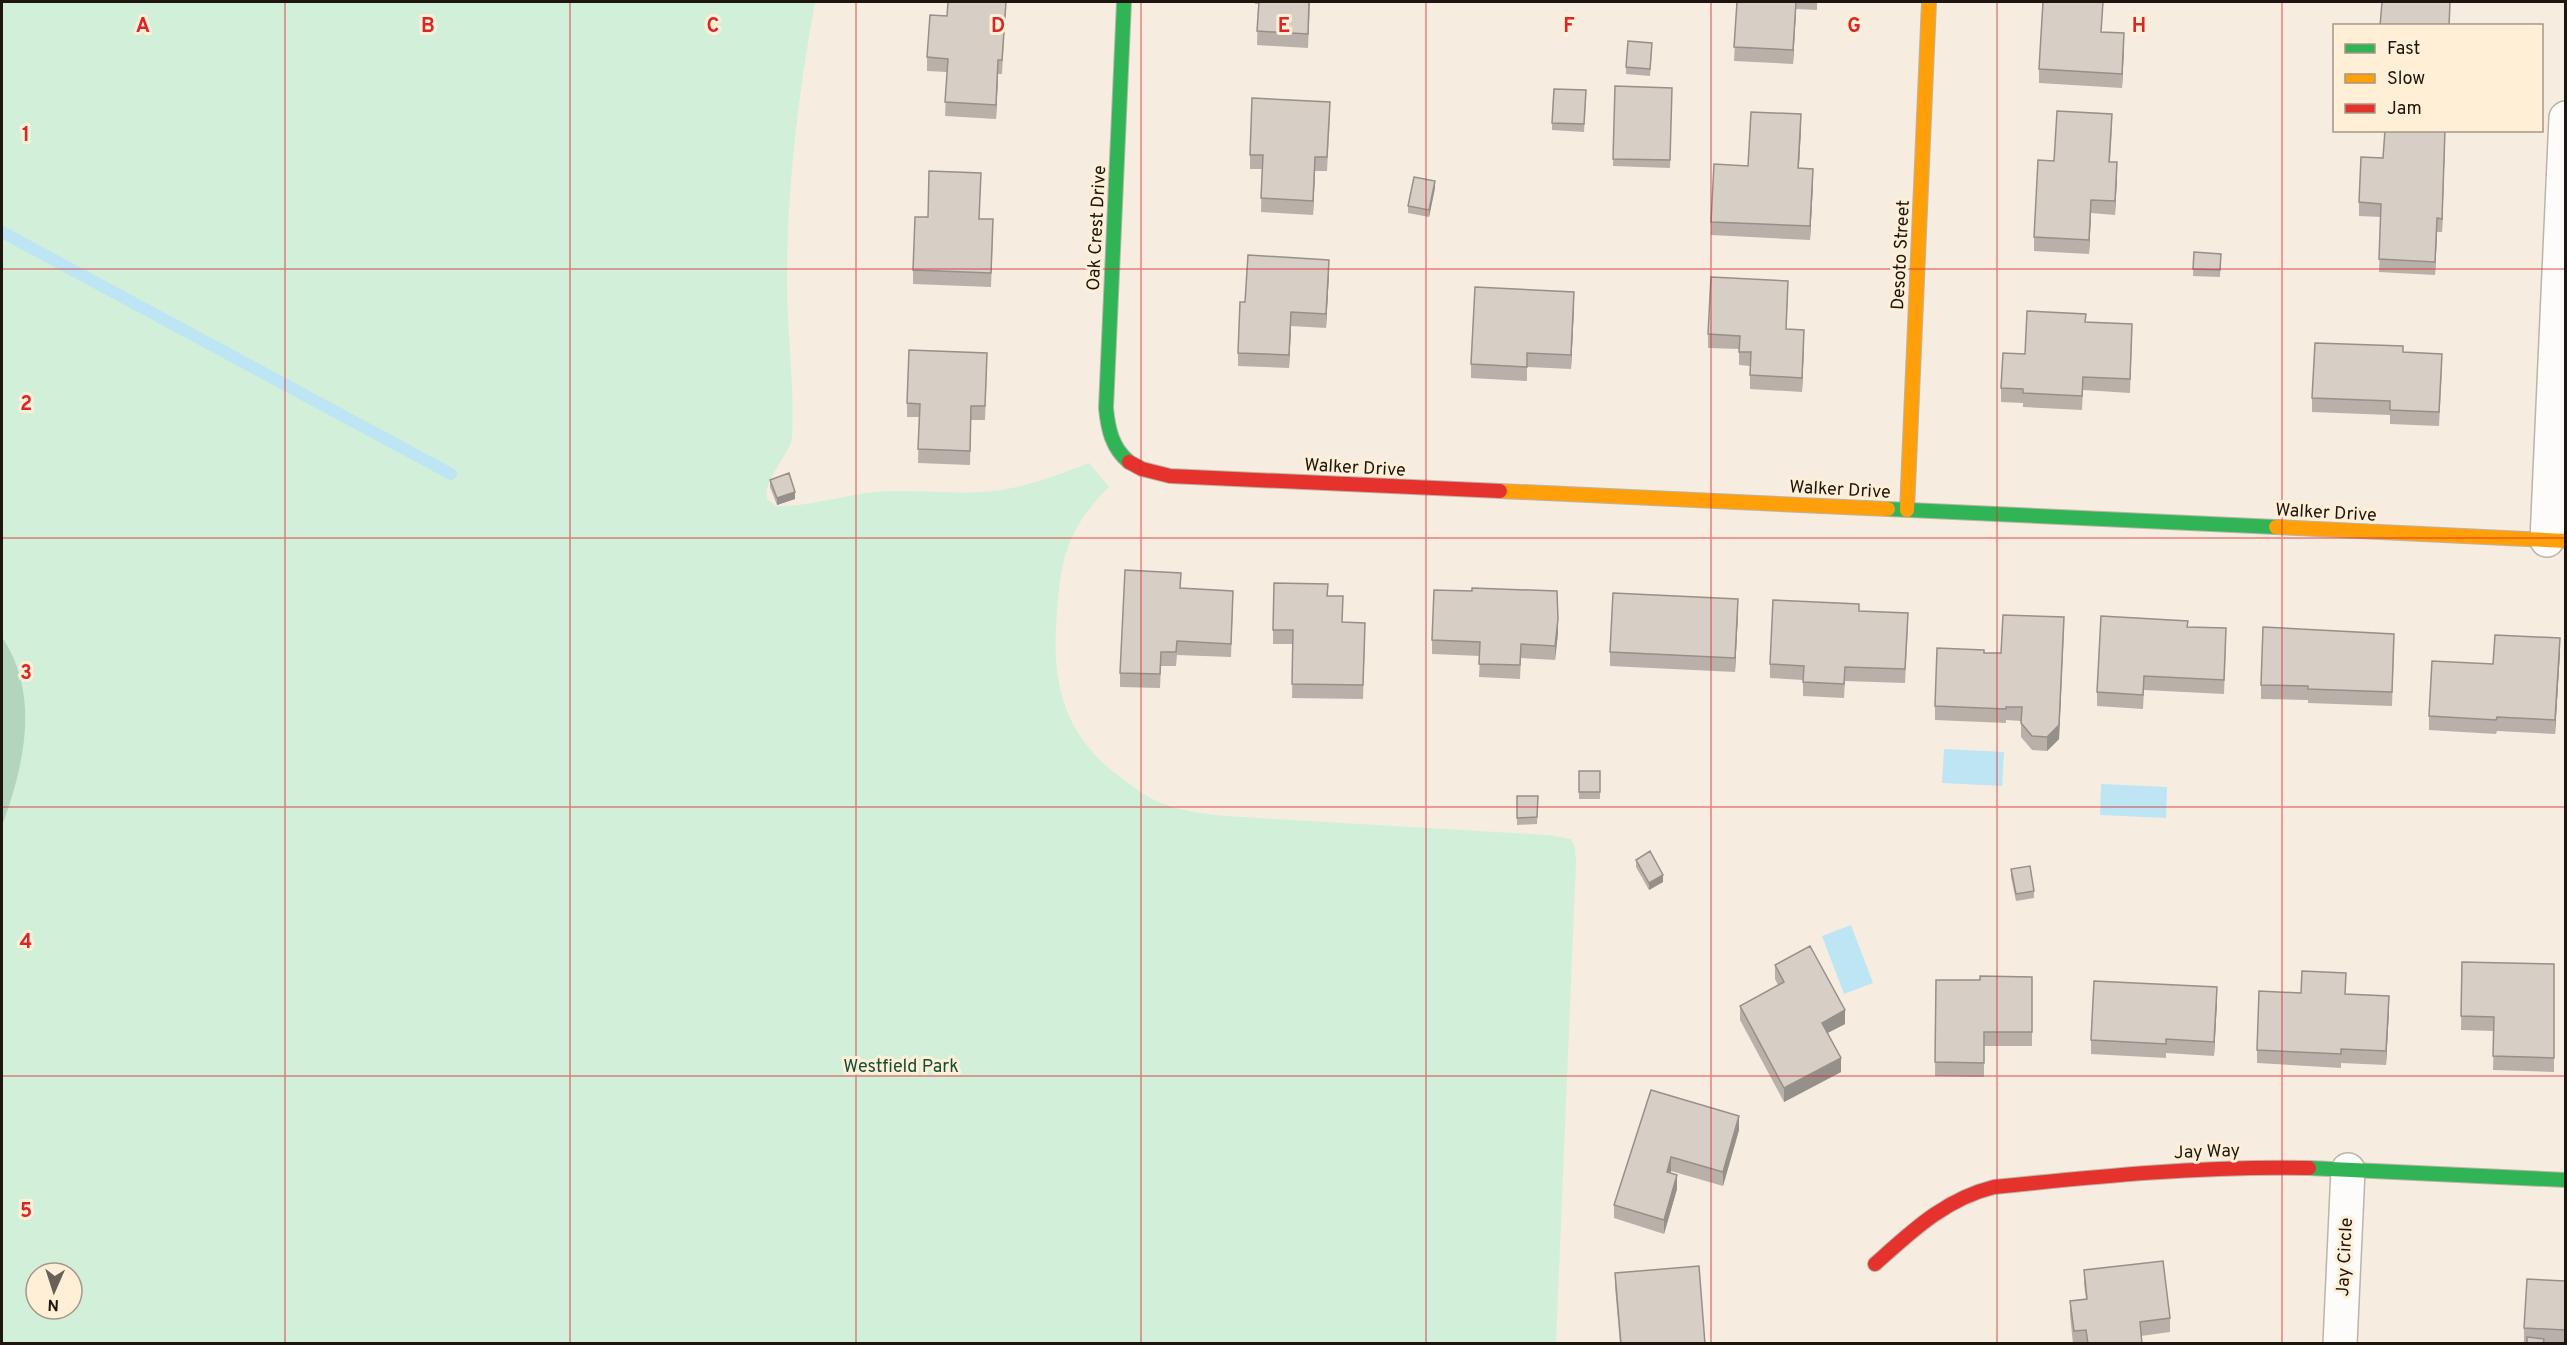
<svg xmlns="http://www.w3.org/2000/svg" width="2567" height="1345" font-family="Overpass,sans-serif">
  <style>
    .green { fill: #d2efd9; fill-rule: evenodd }
    .forest { fill: #b1d6bd }
    .water { fill: #bde5f4 }
    .lines { fill: none; stroke-linecap: round; stroke-linejoin: round }
    .stream { stroke: #bde5f4; stroke-width: 12 }
    .street-casing { stroke: #bbb4aa; stroke-width: 36 }
    .fast-casing { stroke: #bbb4aa; stroke-width: 16 }
    .slow-casing { stroke: #bbb4aa; stroke-width: 16 }
    .jam-casing { stroke: #bbb4aa; stroke-width: 16 }
    .street { stroke: #fefcfa; stroke-width: 33 }
    .fast { stroke: #30b455; stroke-width: 14 }
    .slow { stroke: #ff9f0a; stroke-width: 14 }
    .jam { stroke: #e5322d; stroke-width: 14 }
    .wall { fill: #b9b1a9 }
    .shaded-wall { fill: #96908a }
    .building { fill: #d7cec5; stroke: #96908a; stroke-width: 1.5 }
    .grid { fill: none; stroke: #d62828; stroke-width: 1.5; stroke-opacity: 0.55 }
    .labels { text-anchor: middle; stroke-width: 6; stroke-linejoin: round; paint-order: stroke }
    .street-label { font-size: 18px; fill: #1c160e; stroke: #ffefd7 }
    .park-label { font-size: 18px; fill: #124e38; stroke: #ffefd7 }
    .grid-label { font-size: 20px; text-anchor: middle; font-weight: bold; fill: #d62828; stroke: #ffefd7; stroke-width: 6; stroke-linejoin: round; paint-order: stroke }
  </style>
  <rect width="100%" height="100%" fill="#f6ede0"/>
  <path class="green" d="M2,2H815C799,90 788,179 787,270C786,326 795,382 792,439C787,458 763,480 767,499L776,506C810,507 842,495 876,492C912,489 947,494 983,492C1020,490 1054,476 1089,463L1109,487C1068,528 1061,556 1057,613C1051,683 1063,734 1120,777C1133,787 1148,798 1163,804C1183,811 1204,814 1225,816L1549,835L1571,839L1575,847L1576,862L1556,1343H2V826C24,766 41,695 2,637ZM36,1273H72V1309H36Z"/>
  <path class="forest" d="M2,637C41,695 24,766 2,826Z"/>
  <path class="water" d="M1944,749L2004,752L2002,786L1942,783Z
    M2101,784L2167,787L2166,818L2100,815Z
    M1851,925L1873,983L1844,994L1822,936Z"/>
  <g class="lines">
    <path class="stream" d="M2,232L451,474"/>
    <g class="street-casing">
      <path id="street" d="M2547,540L2566,118
        M2340,1344L2348,1170"/>
    </g>
    <g class="fast-casing">
      <path id="fast" d="M1124,2L1106,408C1108,429 1112,448 1129,462
        M1888,509L2276,527
        M2309,1168L2566,1180"/>
    </g>
    <g class="slow-casing">
      <path id="slow" d="M1500,491L1888,509
        M1907,510L1929,2
        M2276,527L2566,541"/>
    </g>
    <g class="jam-casing">
      <path id="jam" d="M1129,462L1142,469L1170,476L1500,491
        M1875,1264C1912,1231 1945,1199 1994,1187C2101,1176 2201,1166 2309,1168"/>
    </g>
    <use href="#street" class="street"/>
    <use href="#fast" class="fast"/>
    <use href="#slow" class="slow"/>
    <use href="#jam" class="jam"/>
  </g>
  <path class="wall" d="M948,2H1006L1002,74H998L996,119L945,116L947,72L927,71V57L947,16Z
    M1255,2H1310L1308,48L1257,45L1258,4H1255Z
    M1737,2H1817V10L1796,9L1793,64L1734,61Z
    M2102,32L2124,47L2122,88L2039,83V69Z
    M1652,50L1650,76L1626,74V67Z
    M1615,86L1672,88L1670,168L1613,166Z
    M1586,97L1584,132L1552,130V123Z
    M1330,115L1327,171H1315L1313,215L1261,212L1262,169H1250V155Z
    M1801,128L1799,168L1813,183L1810,240L1711,235V222L1748,166Z
    M2112,128L2110,162L2117,176L2115,215L2091,213L2089,254L2034,251V237L2054,161Z
    M2445,141L2442,232H2437L2435,275L2379,272L2381,217L2359,216V202L2383,158Z
    M1435,188L1429,217L1408,213V206Z
    M980,219L993,233L991,287L913,284V270Z
    M2194,252L2221,254L2220,277L2193,276Z
    M1329,273L1326,328L1291,326L1289,368L1238,366V353L1245,302Z
    M1788,295L1786,329L1804,344L1802,392L1750,389V366L1739,365V349L1708,348V334Z
    M1574,306L1571,369L1527,367V381L1471,378V364Z
    M2086,322L2132,338L2130,393L2083,390L2082,410L2023,407V403L2001,402V388L2025,354Z
    M2403,352L2442,368L2439,426L2390,424V415L2312,412V398Z
    M987,367L985,420H971L970,465L918,463L919,417H907V403Z
    M770,480L795,499L777,505L770,487Z
    M1181,588L1233,604L1231,657L1177,655L1176,666H1161L1160,688L1120,687V673Z
    M1327,596L1342,622L1365,637L1363,699L1292,698L1293,644H1273V630Z
    M1859,611L1908,627L1905,683L1845,681L1844,698L1803,696V680L1770,678V664Z
    M1738,613L1735,672L1610,666V652Z
    M2188,627L2226,642L2224,694L2144,690L2143,709L2097,706V692Z
    M2064,631L2059,739L2047,751L2032,750L2021,737V721L2006,720V723L1935,720V706L1984,653H2001Z
    M1558,633L1555,660L1521,658L1520,679L1479,677L1480,656L1432,654V640Z
    M2394,648L2392,706L2308,703V700L2261,699V685Z
    M2560,652L2555,734L2497,731L2496,734L2429,730V716L2493,664Z
    M1579,771H1600V799H1579Z
    M1517,796H1538L1537,824L1517,825Z
    M1636,860L1663,882L1649,890L1636,867Z
    M2011,869L2034,891V898L2016,901L2011,877Z
    M2462,962L2554,964V1072L2493,1070L2494,1031L2461,1030Z
    M1775,965L1845,1024L1827,1033L1841,1072L1784,1102L1740,1020V1006L1778,985L1775,979Z
    M2032,977V1046H1984V1077L1935,1076L1936,980H1980Z
    M2301,993L2346,994L2389,1010L2386,1065L2341,1063V1068L2257,1063V1050Z
    M2217,1001L2214,1056L2166,1053V1058L2091,1054V1040Z
    M1651,1090L1739,1130L1723,1186L1671,1171L1670,1173L1677,1189L1664,1234L1614,1218V1205Z
    M2084,1270L2170,1318V1332L2141,1336L2142,1344H2073L2070,1315V1301L2086,1299L2084,1284Z
    M1615,1273L1705,1344H1620L1615,1287Z
    M2565,1275V1344L2524,1342V1328L2565,1281Z"/>
  <path class="shaded-wall" d="M1796,2V9L1793,64V50Z
    M2124,33V47L2122,88V74Z
    M998,60V74L996,119V105Z
    M1801,114V128L1798,182V168Z
    M2445,130V141L2442,232V219Z
    M1315,157V171L1313,215V201Z
    M2117,162V176L2115,215V201Z
    M1813,169V183L1810,240V226Z
    M1435,181V188L1429,217V210Z
    M2091,200V213L2089,254V240Z
    M2437,218V232L2435,275V262Z
    M1329,260V273L1326,328V314Z
    M1574,292V306L1571,369V355Z
    M1291,312V326L1289,368V355Z
    M1804,330V344L1802,392V378Z
    M795,492V499L777,505V498Z
    M1738,599V613L1735,672V658Z
    M2064,617L2059,739L2047,751V737Z
    M1558,619V633L1555,660V646Z
    M2560,638V652L2555,734V720Z
    M1663,875V882L1649,890V883Z
    M2217,987V1001L2214,1056V1042Z
    M2389,996V1010L2386,1065V1051Z
    M1845,1010V1024L1822,1036V1023Z
    M1841,1058V1072L1784,1102V1088Z
    M1739,1116V1130L1723,1186V1172Z
    M1671,1157V1171L1667,1186V1172Z
    M1677,1175V1189L1664,1234V1220Z"/>
  <path class="building" d="M948,2H1006L1002,60H998L996,105L945,102L948,59L927,57L930,15L947,16Z
    M1259,2H1309L1308,34L1257,31Z
    M1737,2H1796L1793,50L1734,47Z
    M2043,2H2103L2101,32L2124,33L2122,74L2039,69Z
    M2382,2H2450L2449,26H2380Z
    M1628,41L1652,43L1650,69L1626,67Z
    M1615,86L1672,88L1670,160L1613,159Z
    M1554,89L1586,90L1584,124L1552,123Z
    M1252,98L1330,102L1327,157H1315L1313,201L1261,198L1263,155H1250Z
    M2057,111L2112,114L2109,162H2117L2115,201L2091,200L2089,240L2034,237L2038,160L2054,161Z
    M1751,112L1801,114L1798,168L1813,169L1810,226L1711,222L1714,164L1748,166Z
    M2385,130H2445L2442,219L2437,218L2435,262L2379,259L2381,204L2359,202L2361,157L2383,158Z
    M929,171L981,173L979,219H993L991,273L913,270L915,217H928Z
    M1414,177L1435,181L1429,210L1408,206Z
    M2194,252L2221,254L2220,270L2193,269Z
    M1248,255L1329,260L1326,314L1291,312L1289,355L1238,353L1240,302H1245Z
    M1711,277L1788,281L1786,329L1804,330L1802,378L1750,375L1751,352H1739L1740,336L1708,334Z
    M1475,287L1574,292L1571,355L1527,353V367L1471,364Z
    M2027,311L2086,314L2085,322L2132,324L2130,379L2083,377L2082,396L2023,393V389L2001,388L2003,353L2025,354Z
    M2315,343L2403,346V352L2442,354L2439,412L2390,410V401L2312,398Z
    M909,350L987,353L985,406H971L970,451L918,449L920,404L907,403Z
    M789,473L795,492L777,498L770,480Z
    M1125,570L1181,573L1180,588L1233,591L1231,644L1177,641L1176,652H1161L1160,674L1120,673Z
    M1274,583L1328,584L1327,596H1343L1342,622L1365,623L1363,685L1292,684L1293,630H1273Z
    M1472,588L1557,591L1558,619L1555,646L1521,644L1520,665L1479,664L1480,642L1432,640L1434,590L1472,591Z
    M1613,593L1738,599L1735,658L1610,652Z
    M1773,600L1859,604V611L1908,613L1905,669L1845,667L1844,684L1803,682L1804,666L1770,664Z
    M2003,615L2064,617L2059,725L2047,737L2032,736L2021,723L2022,707H2006V709L1935,706L1937,648L1984,650V653H2001Z
    M2101,616L2188,621L2187,627L2226,628L2224,680L2144,676L2143,695L2097,692Z
    M2263,627L2394,634L2392,692L2308,689V686L2261,685Z
    M2495,635L2560,638L2555,720L2497,717L2496,720L2429,716L2432,661L2493,664Z
    M1579,771H1600V792H1579Z
    M1517,796H1538L1537,817L1517,818Z
    M1650,851L1663,875L1649,883L1636,860Z
    M2030,866L2034,891L2016,894L2011,869Z
    M1810,946L1845,1010L1822,1023L1841,1058L1784,1088L1740,1006L1784,982L1775,965Z
    M2462,962L2554,964V1058L2493,1056L2494,1017L2461,1016Z
    M2302,971L2346,973L2345,994L2389,996L2386,1051L2341,1049V1054L2257,1050L2259,991L2301,993Z
    M1980,976L2032,977V1032H1984V1063L1935,1062L1936,980H1980Z
    M2094,981L2217,987L2214,1042L2166,1039V1044L2091,1040Z
    M1651,1090L1739,1116L1723,1172L1671,1157L1667,1172L1677,1175L1664,1220L1614,1205Z
    M2163,1261L2170,1318L2140,1322L2142,1344H2088L2086,1330L2074,1331L2070,1301L2087,1299L2084,1270Z
    M1699,1266L1705,1344H1621L1615,1273Z
    M2565,1275V1330L2524,1328L2527,1279L2565,1281Z
    M2527,1337L2544,1339L2543,1344H2527Z"/>
  <path class="grid" d="M285,2V1344M570,2V1344M856,2V1344M1141,2V1344M1426,2V1344M1711,2V1344M1997,2V1344M2282,2V1344M2,269H2566M2,538H2566M2,807H2566M2,1076H2566"/>
  <g class="labels">
    <g class="street-label">
      <text transform="translate(1096 228) rotate(-87)" y="6">Oak Crest Drive</text>
      <text transform="translate(1900 255) rotate(-87)" y="6">Desoto Street</text>
      <text transform="translate(1355 467) rotate(3)" y="6">Walker Drive</text>
      <text transform="translate(1840 489) rotate(3)" y="6">Walker Drive</text>
      <text transform="translate(2326 512) rotate(3)" y="6">Walker Drive</text>
      <text transform="translate(2207 1151) rotate(-2)" y="6">Jay Way</text>
      <text transform="translate(2344 1257) rotate(-87)" y="6">Jay Circle</text>
    </g>
    <g class="park-label">
      <text x="901" y="1072">Westfield Park</text>
    </g>
  </g>
  <g class="grid-label">
    <text x="143" y="32">A</text>
    <text x="428" y="32">B</text>
    <text x="713" y="32">C</text>
    <text x="998" y="32">D</text>
    <text x="1284" y="32">E</text>
    <text x="1569" y="32">F</text>
    <text x="1854" y="32">G</text>
    <text x="2139" y="32">H</text>
    <text x="26" y="141">1</text>
    <text x="26" y="410">2</text>
    <text x="26" y="679">3</text>
    <text x="26" y="948">4</text>
    <text x="26" y="1217">5</text>
  </g>
  <rect width="2567" height="1345" fill="none" stroke="#1c160e" stroke-width="6"/>
  <rect x="2333" y="24" width="210" height="108" fill="#ffefd7" stroke="#a49887" stroke-width="1.5"/>
  <rect x="2345" y="44" width="30" height="9" fill="#30b455" stroke="#a49887" stroke-width="1.5"/>
  <text x="2387" y="54" font-size="18" fill="#1c160e">Fast</text>
  <rect x="2345" y="74" width="30" height="9" fill="#ff9f0a" stroke="#a49887" stroke-width="1.5"/>
  <text x="2387" y="84" font-size="18" fill="#1c160e">Slow</text>
  <rect x="2345" y="104" width="30" height="9" fill="#e5322d" stroke="#a49887" stroke-width="1.5"/>
  <text x="2387" y="114" font-size="18" fill="#1c160e">Jam</text>
  <g transform="translate(54 1291) rotate(183)"><circle r="28" fill="#ffefd7" stroke="#a49887" stroke-width="1.5"/>
  <path d="M0-4.5L10 22L0 15L-10 22Z" fill="#686158"/>
  <text y="-9" font-size="16" font-weight="bold" text-anchor="middle" fill="#1c160e">N</text>
  </g>
</svg>
